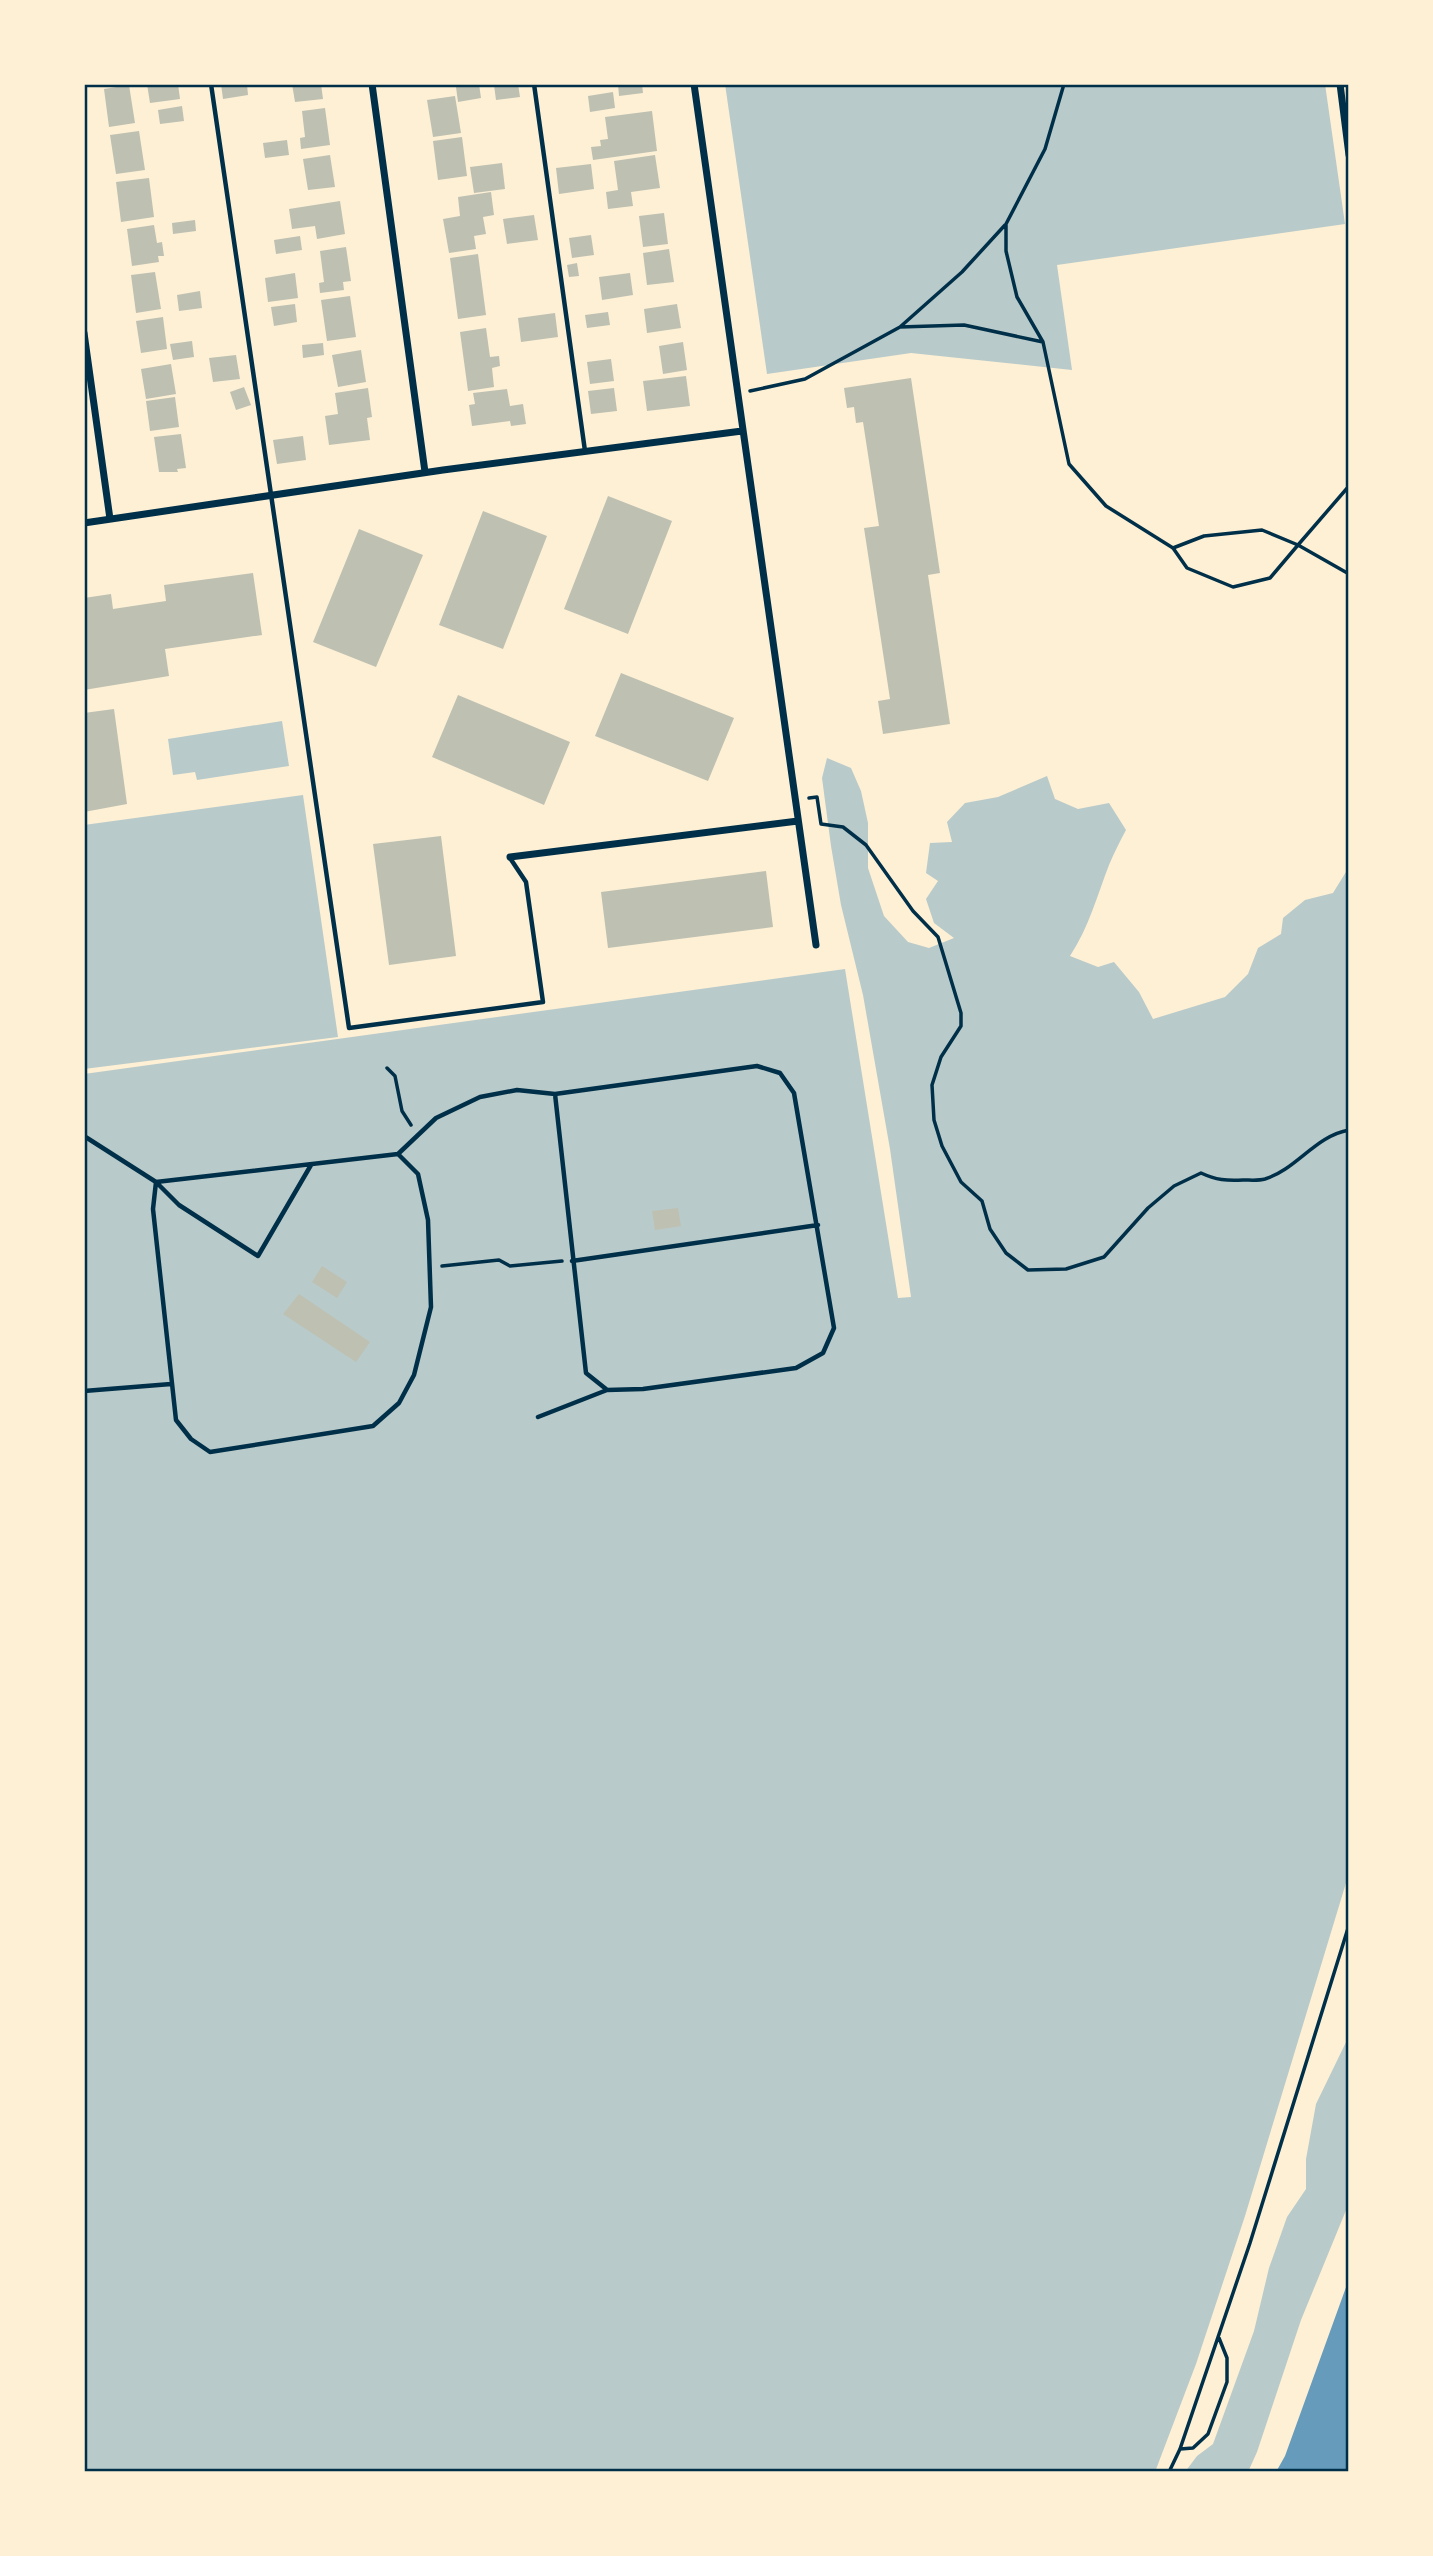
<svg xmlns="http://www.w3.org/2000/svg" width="1433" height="2556" font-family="Manrope,sans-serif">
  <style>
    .green { fill: #b9caca }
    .water { fill: #669bbc }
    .building { fill: #bec0b2 }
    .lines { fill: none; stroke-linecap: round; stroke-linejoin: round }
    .path { stroke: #003049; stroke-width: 3.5 }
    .service { stroke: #003049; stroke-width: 4.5 }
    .minor { stroke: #003049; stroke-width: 7 }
    .neatline { fill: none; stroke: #003049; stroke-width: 2.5 }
  </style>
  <rect width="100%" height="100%" fill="#fdf0d5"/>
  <path class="green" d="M725,84H1325L1345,224L1057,265L1072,370L911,353L767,374Z
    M282,721L289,766L197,780L195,772L173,775L168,739Z
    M827,758L851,768L861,791L868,823V868L884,916L908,942L929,948L954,938L934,923L926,899L938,881L926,873L930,843L952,842L947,822L965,803L998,797L1047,776L1055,799L1078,809L1109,803L1126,830C1120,841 1114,853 1109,865C1097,896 1089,927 1070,956L1098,967L1114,962L1139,992L1153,1019L1225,997L1248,974L1258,948L1281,934L1283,918L1305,900L1333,893L1349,867V1873L1245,2216L1196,2364L1155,2472H84V1074L845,969L898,1298L911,1297L890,1149L863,995L841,905L831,846L822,778Z
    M303,795L338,1037L84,1069V825Z
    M1349,2036V2203L1301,2320L1257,2452L1248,2472H1185L1197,2456L1213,2444L1254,2331L1269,2268L1287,2217L1306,2189V2159L1316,2104Z"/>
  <path class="water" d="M1349,2279V2472H1276L1285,2456Z"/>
  <path class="building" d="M147,84H178L180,99L150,103Z
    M221,84H247L248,95L223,99Z
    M292,84H321L323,99L295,102Z
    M476,84H479L481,98L458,102L456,87Z
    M501,84H518L520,97L496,100L494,85Z
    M618,84H642L643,93L619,96Z
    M129,85L135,123L109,127L104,89Z
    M613,92L615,108L590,112L588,96Z
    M455,96L461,133L433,137L427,100Z
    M182,106L184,121L160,124L158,110Z
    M325,108L330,145L301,149L300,138L305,137L302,111Z
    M652,111L657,151L593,160L591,147L601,146L600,140L608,139L605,117Z
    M139,131L145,170L116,174L110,135Z
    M462,137L467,176L438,180L433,141Z
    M287,140L289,155L265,158L263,143Z
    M330,155L335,187L308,190L303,159Z
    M655,155L660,188L631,192L633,206L608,209L606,192L618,190L614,161Z
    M502,163L505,189L474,193L470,167Z
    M591,164L594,189L559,194L556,168Z
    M149,178L154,217L121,222L116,182Z
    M491,192L494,215L483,217L486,234L474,236L476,249L449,253L443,219L460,216L458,197Z
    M340,201L345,234L317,239L315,226L292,229L289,209Z
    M664,213L668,244L643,247L639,216Z
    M534,215L538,240L507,244L503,219Z
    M195,220L196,231L173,234L172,223Z
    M154,225L157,243L162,242L164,256H158L159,262L132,266L127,229Z
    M591,235L594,255L572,258L569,238Z
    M300,236L302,250L276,254L274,240Z
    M346,247L351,281L343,282L344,290L320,293L319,283L324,282L320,251Z
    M669,249L674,282L647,285L643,253Z
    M478,254L486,315L458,319L450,258Z
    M577,263L579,276L569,277L567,265Z
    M155,272L161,309L136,313L131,275Z
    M295,273L298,298L268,302L265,278Z
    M630,273L633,295L602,300L599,277Z
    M200,291L202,308L179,311L177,295Z
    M350,296L356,337L327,341L321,300Z
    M295,304L297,322L274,326L271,307Z
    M677,304L681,328L647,333L644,309Z
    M608,312L610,325L587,328L585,315Z
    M555,313L558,337L521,342L518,318Z
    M163,317L167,349L141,353L136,321Z
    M486,328L490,357L499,356L500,366L492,368L494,387L468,391L460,332Z
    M192,341L194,357L173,360L170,344Z
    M683,342L687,370L663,374L659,346Z
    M323,343L324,355L303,358L302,345Z
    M361,350L366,382L338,387L332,355Z
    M236,355L240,379L213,382L209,358Z
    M611,359L614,381L590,384L587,362Z
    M171,364L176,394L146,399L141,369Z
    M686,376L690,406L647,411L643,381Z
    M911,378L940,573L928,575L950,724L883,734L878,701L890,699L864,528L879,526L863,422L856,423L854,407L847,408L844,388Z
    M244,387L251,405L236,410L230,392Z
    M368,388L372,417L367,418L370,440L329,445L325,416L338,414L335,393Z
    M614,388L617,411L591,414L588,391Z
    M507,389L510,406L523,404L526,424L511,426L510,421L472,426L469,405L475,404L473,393Z
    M175,397L179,427L150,431L146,401Z
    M181,434L186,468L177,469L178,472H159L154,437Z
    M303,436L306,460L277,464L273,440Z
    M608,496L672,521L628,634L564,609Z
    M483,511L547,536L503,649L439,625Z
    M359,529L423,555L376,667L313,642Z
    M253,573L262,635L165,649L169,676L84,690V598L111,594L113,609L166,601L164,585Z
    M621,673L734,718L708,781L595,736Z
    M458,695L570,742L544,805L432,757Z
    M114,709L127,804L84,812V713Z
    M441,836L456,956L389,965L373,844Z
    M766,871L773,927L608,948L601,892Z
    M678,1208L681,1226L655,1230L652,1211Z
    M322,1266L347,1282L337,1298L312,1282Z
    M299,1294L370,1342L356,1362L283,1314Z"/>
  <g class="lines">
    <path class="path" d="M1064,84L1045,149L1006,224V251L1017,297L1043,342L1069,464L1106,506L1173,548L1187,568L1233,587L1270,578L1298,545L1349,574
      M900,327L964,325L1043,342
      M750,391L805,379L900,327L962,272L1005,225
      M1173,548L1204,536L1262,530L1298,545L1349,486
      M809,798L817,797L821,824L843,827L866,845L913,911L938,937L961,1013V1026L941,1057L932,1085L934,1120L942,1146L961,1182L982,1201L990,1229L1006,1253L1028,1270L1066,1269L1104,1257L1148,1208L1174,1186L1201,1173C1216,1180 1227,1181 1243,1180C1250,1180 1258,1181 1265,1179C1297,1169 1315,1136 1349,1130
      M387,1068L395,1076L402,1111L411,1125
      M442,1266L499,1260L510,1266L562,1261
      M1180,2449L1193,2448L1208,2434L1227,2382V2358L1219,2338
      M1169,2472L1180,2449L1250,2243L1349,1925"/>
    <path class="service" d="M211,84L349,1028L543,1002L526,882L510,858
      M534,84L585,451
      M555,1094L586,1373L606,1389
      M84,1136L156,1182L179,1205L258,1256L311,1165
      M398,1154L418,1174L428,1220L431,1307L414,1375L399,1403L373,1426L210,1452L191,1439L176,1420L153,1209L156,1182L398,1154L436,1118L480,1097L517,1090L555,1094L757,1066L780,1073L794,1093L834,1328L823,1353L796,1368L643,1389L607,1390L538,1417
      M572,1261L818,1225
      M84,1391L171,1384"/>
    <path class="minor" d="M372,84L425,472
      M694,84L816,945
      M1340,84L1349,155
      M84,333L110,519
      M84,523L443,470L742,431
      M510,857L798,821"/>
  </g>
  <rect width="1433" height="2556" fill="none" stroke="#fdf0d5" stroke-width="172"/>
  <rect x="86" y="86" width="1261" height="2384" class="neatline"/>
</svg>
